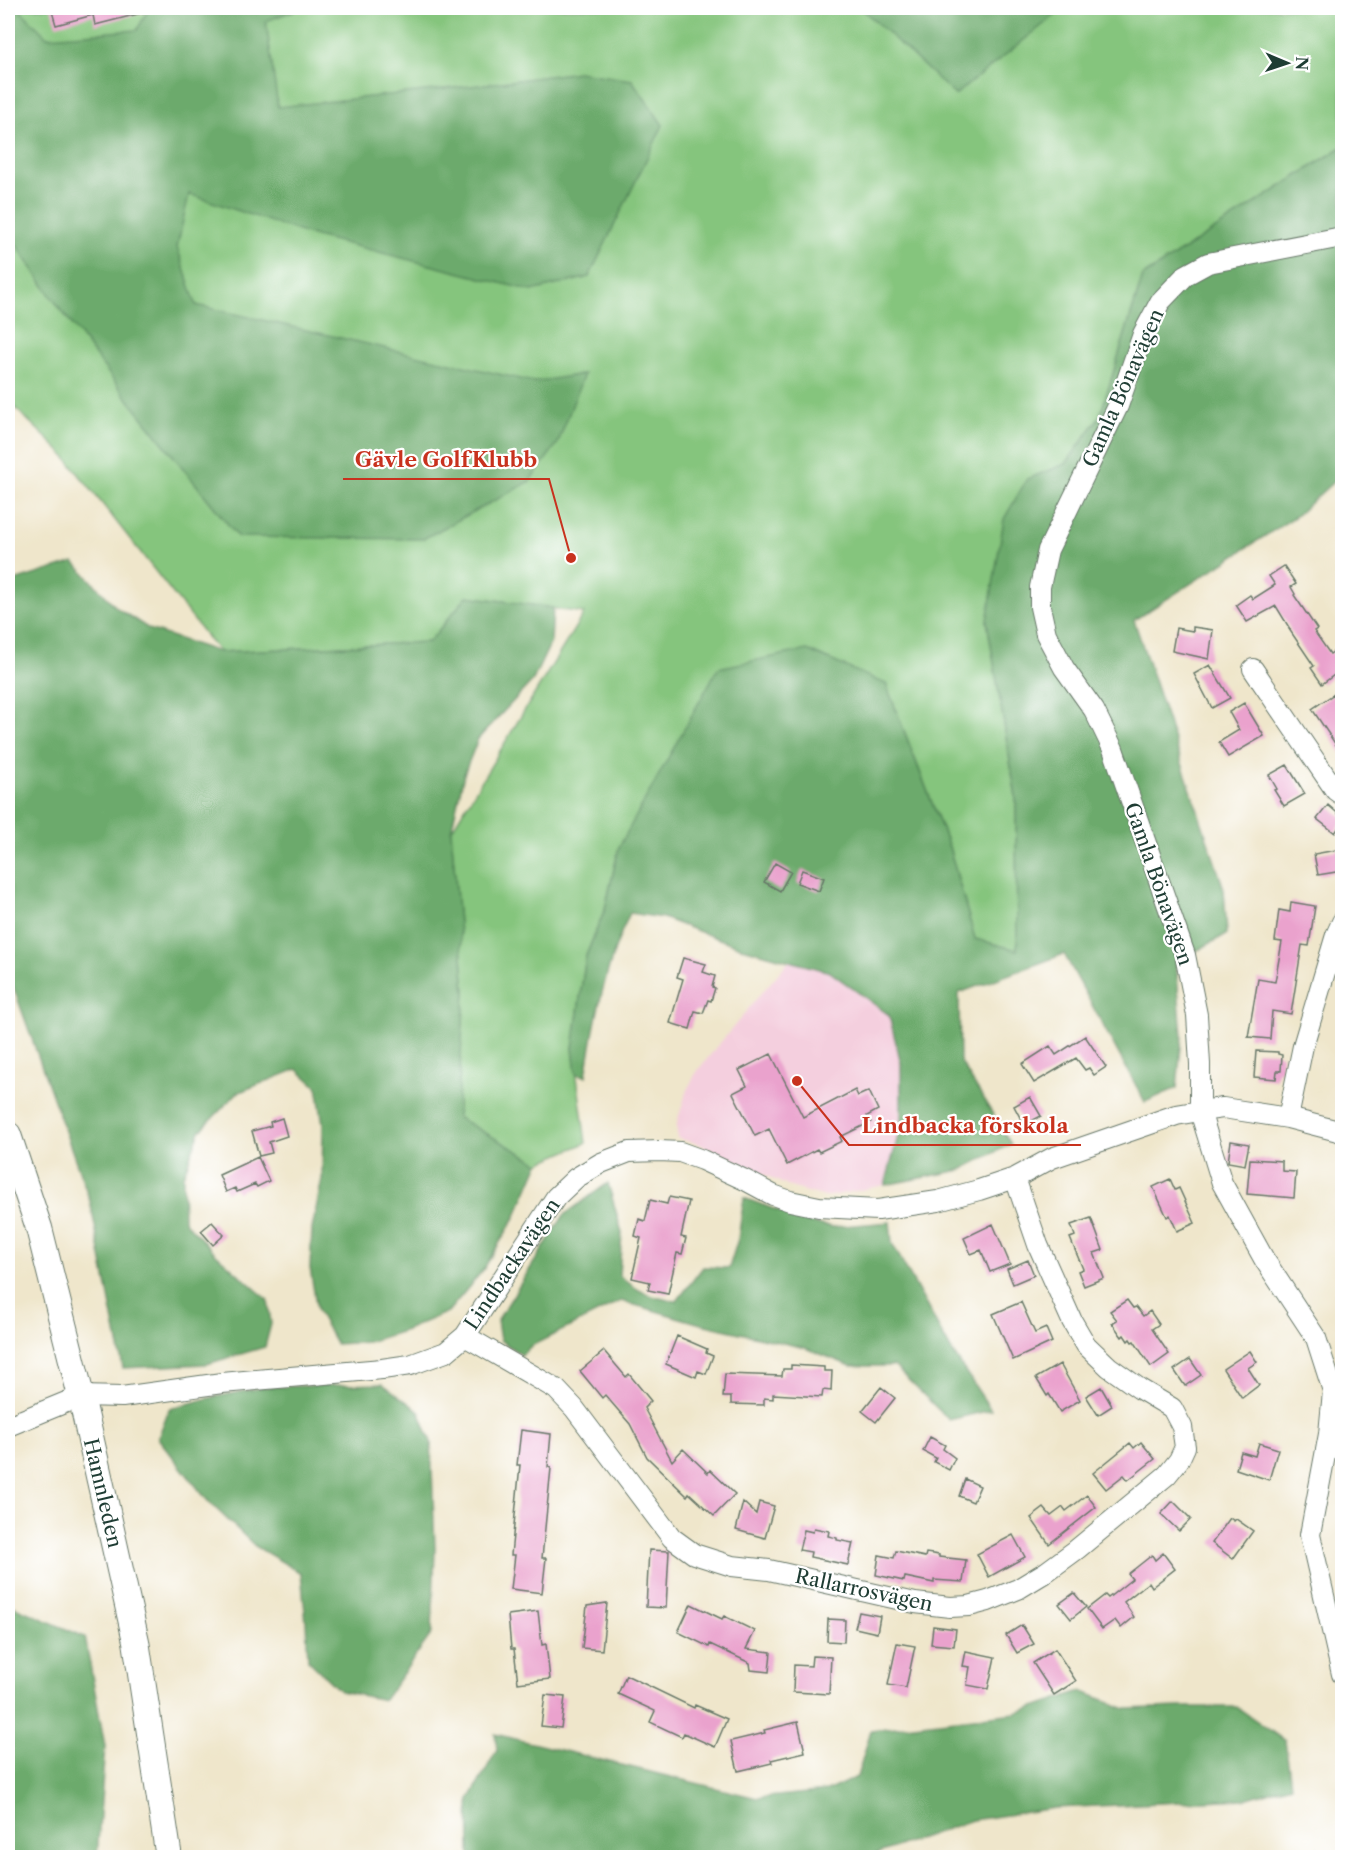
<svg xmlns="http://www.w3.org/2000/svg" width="1350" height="1865" font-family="'Libre Caslon Text',serif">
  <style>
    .built { fill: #f4cfde }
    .green { fill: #85c57d; stroke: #528158; stroke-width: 1.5 }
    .forest { fill: #6caa6c; stroke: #467450; stroke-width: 1.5 }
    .building { fill: #eaa2cd }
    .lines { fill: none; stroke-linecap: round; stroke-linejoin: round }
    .minor-casing { stroke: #687869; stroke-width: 22 }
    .major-casing { stroke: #687869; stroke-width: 28 }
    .minor { stroke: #fff; stroke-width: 20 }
    .major { stroke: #fff; stroke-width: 26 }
    .labels { text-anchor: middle; stroke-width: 4.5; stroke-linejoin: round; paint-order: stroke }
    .street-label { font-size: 20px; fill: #1f3d34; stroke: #fff }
    .leader { fill: none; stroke: #c8321e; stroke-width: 2 }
    .callout-dot { fill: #c8321e; stroke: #fff; stroke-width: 2 }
    .callout-label { font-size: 21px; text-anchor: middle; font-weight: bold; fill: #c8321e; stroke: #fff; stroke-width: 4.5; stroke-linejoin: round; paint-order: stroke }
  </style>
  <rect width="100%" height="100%" fill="#fff"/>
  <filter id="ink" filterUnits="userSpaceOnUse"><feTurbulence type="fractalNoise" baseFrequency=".0167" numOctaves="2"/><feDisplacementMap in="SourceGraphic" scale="12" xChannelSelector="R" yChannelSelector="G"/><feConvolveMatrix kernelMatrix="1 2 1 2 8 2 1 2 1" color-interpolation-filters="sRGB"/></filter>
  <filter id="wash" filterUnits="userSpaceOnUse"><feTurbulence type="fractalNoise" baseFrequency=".008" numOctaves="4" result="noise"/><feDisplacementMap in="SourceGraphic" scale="24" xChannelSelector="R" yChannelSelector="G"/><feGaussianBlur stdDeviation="1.35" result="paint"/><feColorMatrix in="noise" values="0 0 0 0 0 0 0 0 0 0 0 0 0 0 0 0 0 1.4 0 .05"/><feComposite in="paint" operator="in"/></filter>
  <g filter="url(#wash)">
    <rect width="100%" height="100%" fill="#efe6cb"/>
    <path class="built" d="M789,961L830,972L889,1015L901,1063V1125L885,1185L826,1197L790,1187L699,1144L677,1138V1122L687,1090L697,1071L758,997Z"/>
    <path class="green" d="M8,8H1342V147L1143,276L1100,416L1066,464L1027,479L987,621L1016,797L1017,950L975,939L949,847L886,684L619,847L605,909L586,956L573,1048L586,1143L539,1163L456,1117L465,992L451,831L584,613L467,596L429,642L219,652L63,454L8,401Z"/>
    <path class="forest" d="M8,8H18L47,37L137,30L149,8H300L266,21L278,107L471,86L578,72L632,80L663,125L589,277L532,291L304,233L189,194L177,247L196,305L534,382L584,374L558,443L529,482L423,539L238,537L127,398L50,295L8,232Z
      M861,8H1064L955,95Z
      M1342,147V474L1296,516L1134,620L1224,889L1227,934L1176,962L1182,1036L1177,1088L1145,1102L1064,954L959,993L960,1061L1011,1144L961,1170L885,1185L901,1125V1063L889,1015L830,972L746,949L663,918L630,913C605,964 595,1020 586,1076L576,1074L573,1048L586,956L605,909L619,847L718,668L807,650L886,684L949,847L975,939L1017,950L1016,797L987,621L1004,519L1027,479L1066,464L1100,416L1143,276Z
      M74,562L117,608L149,629L219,652L429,642L467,596L553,608L551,642L533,680L478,739L464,774L451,831L465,992L457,1117L539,1163L516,1216L483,1270L448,1312L406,1330L368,1342L336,1344L317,1310L310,1268L312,1229L322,1179L323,1124L317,1087L297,1069L237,1093L200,1131L183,1176L184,1221L216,1254L268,1300L271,1324L265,1347L207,1364L123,1368L90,1201L8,972V583Z
      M608,1183L622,1233L619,1275C638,1292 651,1298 677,1301L703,1267L729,1268L738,1239L744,1198L814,1224L832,1227L890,1222L892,1243L951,1350L991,1410L949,1420L894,1366H851L805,1348L701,1324L621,1301L531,1346L522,1355L500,1340L497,1321L564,1215Z
      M383,1384L419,1411L431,1442L435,1549L432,1633L384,1700L340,1691L308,1660L306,1622L301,1573L255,1546L207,1500L158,1438L169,1409L205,1399L265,1387Z
      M8,1604L85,1637L105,1746L97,1857H8Z
      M1081,1691L1126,1709L1180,1707H1237L1285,1741L1291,1785L1245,1799L1055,1808L972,1820L870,1856L697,1858L658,1854L635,1858L470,1857L469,1800L497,1750L495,1734L757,1798L827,1791L857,1777L871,1730L1016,1713Z"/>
    <g id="blocks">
      <path class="building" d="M51,8H145L146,12L95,25L93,15L56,25Z
        M1284,566L1296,584L1291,587L1295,594L1294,595L1317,629L1314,631L1330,654L1342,646V669L1322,684L1311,668L1314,666L1289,629H1290L1276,606L1247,622L1236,605L1250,595L1253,599L1275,585L1269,576Z
        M1193,627L1213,630L1209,659L1172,651L1176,628L1193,631Z
        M1210,665L1230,698L1212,708L1194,674Z
        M1334,694L1342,707V754L1312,709Z
        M1244,703L1264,736L1228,757L1219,742L1239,730L1229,712Z
        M1287,765L1305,794L1284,806L1274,790L1277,789L1269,775Z
        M1328,805L1342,817V823L1335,833L1317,819Z
        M1342,849V871L1318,875L1314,854Z
        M775,863L791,872L780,891L764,882Z
        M802,870L824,878L819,891L797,883Z
        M1291,902L1315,906L1309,946L1302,945L1291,1014L1272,1011L1270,1039L1248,1037L1258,979L1275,982L1282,942L1275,941L1279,910L1290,912Z
        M683,958L706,964L703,972L715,976L712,987L715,988L711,1001L708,1000L703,1013L695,1011L690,1029L670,1023L683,979L677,977Z
        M1085,1036L1106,1067L1094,1075L1089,1068L1085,1070L1076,1058L1034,1083L1022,1064L1050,1046L1056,1055Z
        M1256,1051L1278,1052V1054L1282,1055L1281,1071H1277L1276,1079L1254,1077Z
        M771,1054L803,1117L855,1090L858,1096L869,1091L878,1110L867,1116L871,1122L840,1137L842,1141L819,1152L817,1149L787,1165L769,1129L755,1136L733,1093L747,1086L739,1070Z
        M1030,1097L1041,1116L1024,1125L1014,1106Z
        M282,1118L287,1136L269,1142L272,1153L259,1156L252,1131L271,1126L270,1122Z
        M1231,1141L1249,1144L1245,1165L1228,1162Z
        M258,1157L269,1181L257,1187L255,1184L237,1192L235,1188L226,1192L219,1175Z
        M1250,1159L1282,1161V1171L1296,1172L1294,1198L1247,1194Z
        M1170,1179L1175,1190L1179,1188L1195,1223L1177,1231L1170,1215L1167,1217L1153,1187Z
        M669,1197L689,1201L681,1237L686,1238L682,1254L677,1253L668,1294L648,1290L650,1282L632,1278L641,1238L635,1236L639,1219L645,1221L650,1200L667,1204Z
        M1091,1218L1103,1250L1094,1253L1104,1278L1084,1286L1078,1271L1083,1269L1070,1238L1075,1236L1071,1225Z
        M212,1222L224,1235L213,1245L201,1231Z
        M993,1224L1010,1264L990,1272L981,1250L971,1254L964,1238Z
        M1028,1260L1034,1275L1013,1284L1007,1269Z
        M1127,1300L1133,1308L1136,1307L1143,1316L1150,1311L1159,1324L1152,1329L1169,1354L1151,1367L1134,1341L1132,1342L1130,1339L1128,1341L1124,1335L1122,1337L1112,1323L1117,1320L1110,1311Z
        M1021,1302L1035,1333L1046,1328L1052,1342L1013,1360L993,1314Z
        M677,1336L707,1349L706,1353L713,1356L706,1374L698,1371L696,1377L666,1364Z
        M604,1351L626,1377L629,1374L651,1401L644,1408L672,1461L683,1449L708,1473L710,1470L735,1494L714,1516L689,1493L687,1496L647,1457L630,1424L605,1395L602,1398L580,1371Z
        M1250,1351L1257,1362L1248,1368L1259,1385L1242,1398L1223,1369Z
        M1190,1359L1201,1375L1185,1386L1174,1370Z
        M1060,1364L1080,1400L1060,1412L1049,1394L1047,1396L1036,1378Z
        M791,1365L824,1367V1371H832L831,1391L823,1390L822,1397L773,1394V1399L764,1398V1405L731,1404V1397H723L725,1374L782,1376L783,1369H791Z
        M881,1387L895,1398L876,1422L862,1411Z
        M1101,1387L1112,1406L1098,1415L1086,1396Z
        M521,1430L551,1434L548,1467L551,1468L542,1558H546L542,1593L511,1589L515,1555H511L520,1465H517Z
        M930,1437L945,1445L943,1449L955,1458L949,1470L934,1462L936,1458L923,1451Z
        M1141,1442L1155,1459L1128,1480L1124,1475L1106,1489L1093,1473L1130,1443L1134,1448Z
        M1259,1443L1278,1449L1269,1480L1236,1469L1241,1452L1255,1456Z
        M965,1479L980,1486L973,1502L959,1496Z
        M1087,1495L1096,1507L1049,1544L1031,1518L1044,1508L1051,1516L1063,1507L1066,1511Z
        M1173,1501L1191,1519L1179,1531L1161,1514Z
        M743,1502L756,1514L759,1502L774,1506L765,1538L736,1530Z
        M1230,1518L1234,1521L1236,1519L1253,1531L1233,1559L1212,1543Z
        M814,1528L829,1531L828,1536L837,1538V1540L853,1543L848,1565L810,1557L811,1552L799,1550L804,1530L813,1532Z
        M1013,1535L1025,1557L989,1577L977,1554Z
        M649,1550L669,1551L666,1608L646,1607Z
        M896,1551L925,1557L926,1553L939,1555V1557L966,1560L963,1582L934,1580V1583L905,1577L904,1581L876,1575L879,1555L894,1558Z
        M1163,1553L1175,1569L1152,1587L1149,1582L1124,1602L1134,1617L1121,1628L1115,1620L1102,1629L1087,1609L1105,1595L1108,1598L1132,1579L1128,1574L1152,1555L1155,1560Z
        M1074,1593L1086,1607L1071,1619L1059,1604Z
        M607,1603L602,1650L582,1648L587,1606Z
        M691,1604L722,1619L724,1616L755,1631L746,1649L771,1652L769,1672L751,1670L750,1663L710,1644L709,1647L678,1632Z
        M538,1611L542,1645L546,1644L550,1679L518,1683L514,1649H511L508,1615Z
        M859,1612L880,1616L877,1633L855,1628Z
        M828,1619L845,1620L844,1642L827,1641Z
        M1022,1625L1034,1644L1017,1653L1006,1635Z
        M933,1626L956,1629L954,1646L931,1644Z
        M897,1643L915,1646L906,1688L888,1685Z
        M1055,1649L1076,1681L1054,1695L1033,1663Z
        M966,1651L995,1657L988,1689L967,1685L970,1667L963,1666Z
        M812,1656L831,1657L829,1694L793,1692L794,1665L811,1666Z
        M626,1675L694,1708L695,1705L727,1719L715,1747L684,1733L682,1737L650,1722L655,1711L618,1694Z
        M545,1695L565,1697L561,1728L541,1726Z
        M798,1722L805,1752L771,1760L772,1763L738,1771L731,1741L765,1733L764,1730Z"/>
    </g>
  </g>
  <g filter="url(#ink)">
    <use href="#blocks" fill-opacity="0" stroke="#687869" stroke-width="1.5"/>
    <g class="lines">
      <g class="minor-casing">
        <path id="minor" d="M1342,237L1208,263L1186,275L1160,302L1143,334L1118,406L1048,550L1040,587V607L1046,634L1064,668L1094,710L1113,749L1185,955L1197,1015L1200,1064V1111L1222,1183L1264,1259L1316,1338L1333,1391L1329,1434L1310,1535L1342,1674
          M1253,669L1335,790L1342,795
          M1288,1118L1303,1046L1336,935L1342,922
          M465,1336L556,1389L574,1408L672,1538L694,1554L732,1566L769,1570L915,1603L950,1607L969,1606L988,1601L1018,1589L1046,1572L1076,1550L1167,1475L1179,1460L1185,1447L1182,1427L1172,1408L1140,1389L1109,1367L1086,1345L1072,1321L1038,1245L1015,1178
          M8,1426L81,1396L122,1397L222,1383L382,1369L410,1365L446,1352L465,1336L556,1197L576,1178L601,1163L629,1152L660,1151L680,1152L702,1160L745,1180L773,1195L790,1201L819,1207L878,1210L938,1201L979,1190L1015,1178L1052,1158L1176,1115L1200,1111L1223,1108L1288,1118L1342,1132"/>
      </g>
      <g class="major-casing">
        <path id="major" d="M8,1135L39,1228L81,1396L136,1641L169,1858"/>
      </g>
      <use href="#minor" class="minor"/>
      <use href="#major" class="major"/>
    </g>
  </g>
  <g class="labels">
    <g class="street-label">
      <text transform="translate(1123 388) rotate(-66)" y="7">Gamla Bönavägen</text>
      <text transform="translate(1159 884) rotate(71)" y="7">Gamla Bönavägen</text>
      <text transform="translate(512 1264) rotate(-56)" y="7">Lindbackavägen</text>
      <text transform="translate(103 1493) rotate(77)" y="7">Hamnleden</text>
      <text transform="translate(864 1590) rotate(12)" y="7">Rallarrosvägen</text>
    </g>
  </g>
  <path class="leader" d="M571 558L549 479H343M797 1081L849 1145H1081"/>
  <g class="callout-dot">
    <circle cx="571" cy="558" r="6"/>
    <circle cx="797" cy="1081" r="6"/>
  </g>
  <g class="callout-label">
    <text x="446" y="467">Gävle GolfKlubb</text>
    <text x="965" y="1133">Lindbacka förskola</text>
  </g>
  <rect width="1350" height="1865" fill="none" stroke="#fff" stroke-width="30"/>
  <g transform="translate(1287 63) rotate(92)" stroke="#ffffff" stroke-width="4.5" paint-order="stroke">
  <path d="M0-4.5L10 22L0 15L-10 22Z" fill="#1f3d34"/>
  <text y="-9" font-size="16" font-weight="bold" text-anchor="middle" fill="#1f3d34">N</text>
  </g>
</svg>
